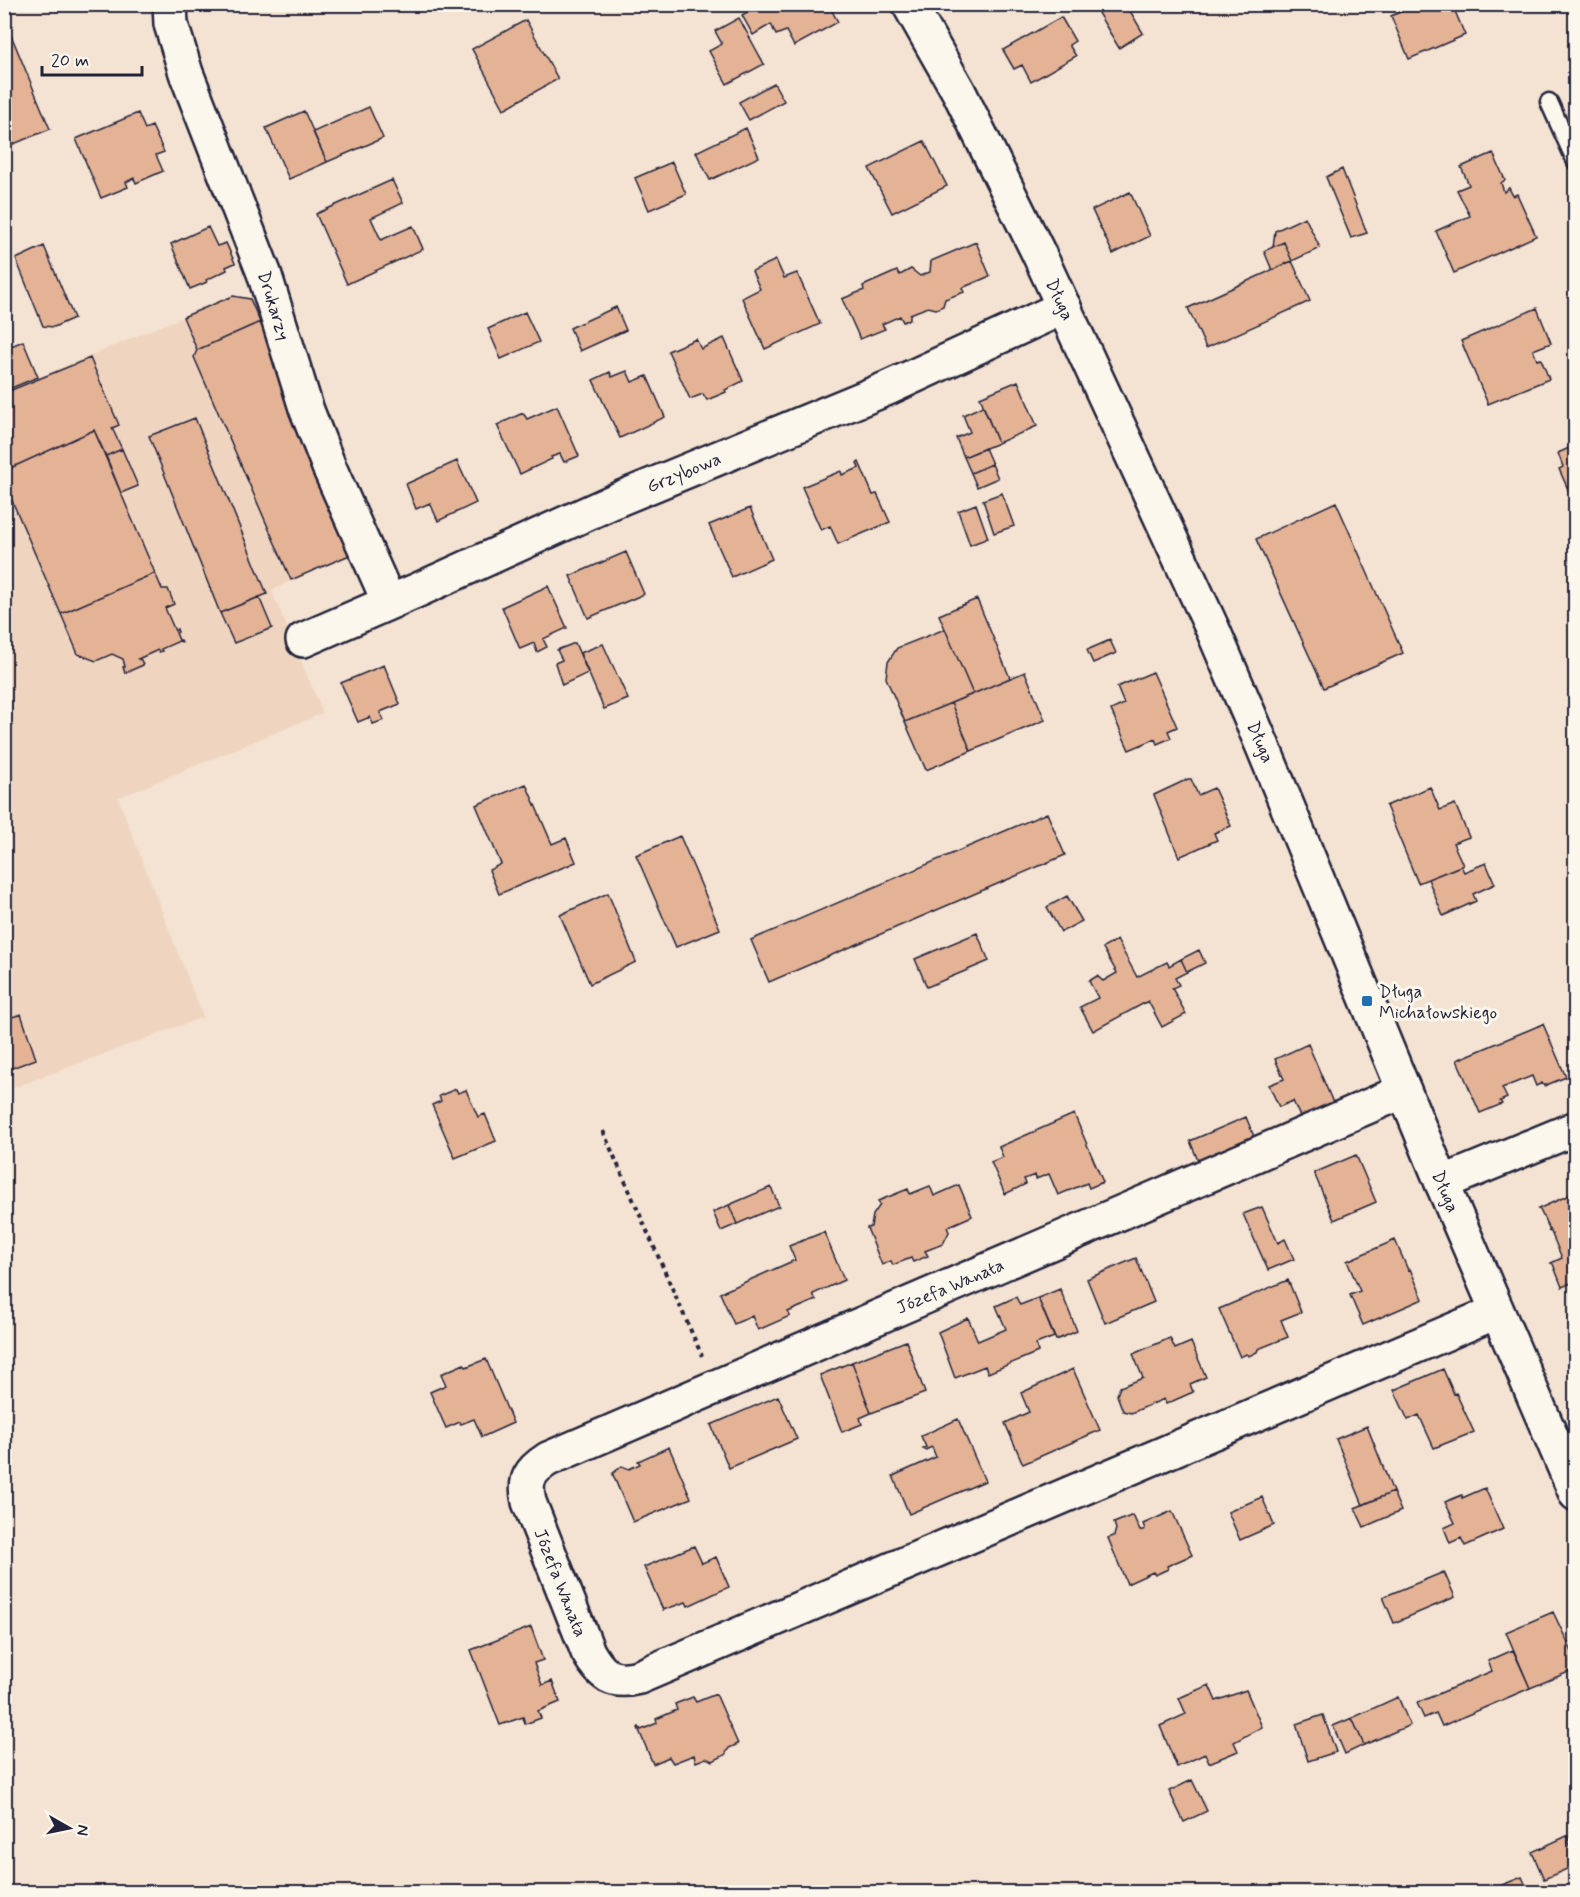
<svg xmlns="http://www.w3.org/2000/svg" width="1580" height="1897" font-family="Mynerve,sans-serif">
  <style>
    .built { fill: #efd5c0 }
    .building { fill: #e4b396; stroke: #22223b; stroke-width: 1.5 }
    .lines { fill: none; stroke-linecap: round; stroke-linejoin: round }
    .service-casing { stroke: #22223b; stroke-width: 21 }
    .minor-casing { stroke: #22223b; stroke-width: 38 }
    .tertiary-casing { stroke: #22223b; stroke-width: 38 }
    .path { stroke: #22223b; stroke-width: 4; stroke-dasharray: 4.5 4.5; stroke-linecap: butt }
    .service { stroke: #fbf7ec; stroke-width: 16 }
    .minor { stroke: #fbf7ec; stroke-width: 33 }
    .tertiary { stroke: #fbf7ec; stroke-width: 33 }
    .poi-dot { fill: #1f6fb2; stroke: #fbf7ec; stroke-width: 2 }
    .labels { text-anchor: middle; stroke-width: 6; stroke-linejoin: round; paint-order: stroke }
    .street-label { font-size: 18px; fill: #22223b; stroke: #fbf7ec }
    .poi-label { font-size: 18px; fill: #22223b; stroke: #fbf7ec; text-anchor: start }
  </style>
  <rect width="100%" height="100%" fill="#f4e3d2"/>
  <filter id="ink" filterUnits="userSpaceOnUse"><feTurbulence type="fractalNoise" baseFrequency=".0167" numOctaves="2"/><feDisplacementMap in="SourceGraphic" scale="12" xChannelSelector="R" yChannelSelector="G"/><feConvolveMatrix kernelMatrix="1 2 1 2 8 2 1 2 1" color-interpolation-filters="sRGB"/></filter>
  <g filter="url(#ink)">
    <path class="built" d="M233,296L250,299L359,551L291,580L272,591L323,713L118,798L203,1017L5,1091V391Z"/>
    <path class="building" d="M761,4H828L838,22L794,46L786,31L776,35L771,24L753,35L742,15Z
      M1113,4H1126L1143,33L1119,48L1098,13Z
      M1403,4H1452L1465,35L1409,59L1391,16L1405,10Z
      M1061,17L1075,41L1069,45L1076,56L1031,82L1022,65L1014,69L1003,50Z
      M739,18L764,64L727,84L709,51L722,44L715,31Z
      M526,20L558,79L504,109L472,49Z
      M11,35L50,129L4,148V38Z
      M774,83L784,101L749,120L739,102Z
      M369,107L383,138L327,162L313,132Z
      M304,111L327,162L289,179L266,128Z
      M138,113L145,129L152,126L164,152L156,155L163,171L136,183L134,178L126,182L128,187L101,198L76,139Z
      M746,128L759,157L710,180L696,152Z
      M924,141L947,186L892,213L869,168Z
      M1493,153L1505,180L1501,183L1504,192L1509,188L1513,196L1517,194L1536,236L1454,273L1436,231L1470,216L1457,190L1469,185L1461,167Z
      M672,162L686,194L649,210L635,178Z
      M1342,169L1367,233L1351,238L1326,177Z
      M392,180L403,203L371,218L381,240L413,226L423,249L347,284L316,214Z
      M1130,192L1150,236L1113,254L1092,210Z
      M1305,217L1320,248L1292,261L1284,242L1273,247L1275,231Z
      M208,227L217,246L226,243L235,263L226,267L227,270L206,280L207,282L190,289L171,244Z
      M976,242L990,276L962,288L964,292L945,299L943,306L936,309L928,307L910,314V319L903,322L900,316L882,324L885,329L860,339L842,299L864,290L863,286L897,271L900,275L911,269L920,276L930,272L931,261Z
      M1284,242L1292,261L1272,270L1264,251Z
      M44,246L74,318L54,327L43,326L16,259Z
      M776,260L784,278L797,273L820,324L765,349L742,298L760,289L752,271Z
      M1292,261L1310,301L1206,348L1188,308Z
      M233,296L250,299L260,322L197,350L183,317Z
      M616,307L626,330L580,351L570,328Z
      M1537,308L1551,343L1533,350L1537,360L1541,359L1549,379L1488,404L1461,341Z
      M525,312L539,342L501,359L488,329Z
      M260,322L359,551L291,580L194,357L197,350Z
      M724,338L743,381L725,390L726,392L707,400L703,394L690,399L668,351L696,339L701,349Z
      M23,341L38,377L4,391V349Z
      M90,358L119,425L112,428L122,449L106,456L94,430L4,471V393Z
      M627,371L632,382L647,376L665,417L620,438L593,380L610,372L612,377Z
      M1018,381L1037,426L998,443L980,397Z
      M557,406L579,456L564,462L560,454L551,457L552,459L520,474L497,425L523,413L527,419Z
      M983,406L998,443L964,457L956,438L970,432L963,415Z
      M195,418L267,594L220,613L149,436Z
      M94,430L155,573L61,614L4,482V471Z
      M1576,445V494L1571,496L1559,469L1563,467L1558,453Z
      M985,448L992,464L971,473L964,457Z
      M122,449L138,486L121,493L106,456Z
      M457,461L476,503L438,521L430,503L416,509L406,484Z
      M859,462L873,495L877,494L890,522L838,544L830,526L821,530L802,487L841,471L842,475L859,468L857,463Z
      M992,464L998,478L977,487L971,473Z
      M1002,493L1014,526L994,533L983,500Z
      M1336,502L1403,653L1324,688L1256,539Z
      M976,504L988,538L970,545L958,511Z
      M750,508L772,559L732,577L709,525Z
      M626,552L644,594L588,618L570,576Z
      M155,573L162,589H168L174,604L165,608L175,631L177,629L178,632L176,633L179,640H181L182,642L179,641L161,649L162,651L159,652L158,650L138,659L141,660L143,665L125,673L123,667H125L123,659L112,654L96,661L78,654L61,614Z
      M548,586L567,628L543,639L547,647L537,652L534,643L520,649L502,607Z
      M259,597L272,628L234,643L220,613Z
      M977,599L1010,678L973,694L939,615Z
      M945,629L973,694L905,722L886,678L888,662L897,648Z
      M1110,640L1116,653L1093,663L1087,650Z
      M575,643L588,673L562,685L555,663L562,660L557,650Z
      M603,644L628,699L604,709L580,653Z
      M384,665L400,704L380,712L384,720L373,724L370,717L358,722L341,683Z
      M1025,672L1045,720L971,751L951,703Z
      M1153,672L1177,727L1168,731L1171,738L1157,744L1155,739L1129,750L1111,710L1124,704L1117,687Z
      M951,703L971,751L926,770L905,722Z
      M1188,779H1191L1198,795L1214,788L1231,826L1214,833L1217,840L1179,857L1154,795Z
      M526,784L552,844L566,838L576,862L499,894L489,870L501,864L476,805Z
      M1430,787L1440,810L1455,804L1469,837L1453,843L1463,865L1418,883L1386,806Z
      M1047,813L1065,855L769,982L751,940Z
      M680,836L720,929L676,947L636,855Z
      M1486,863L1495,884L1473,894L1476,901L1443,916L1428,879L1461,866L1464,872Z
      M608,893L636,962L590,984L560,915Z
      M1067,896L1082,921L1061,932L1047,907Z
      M977,933L989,961L927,987L915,959Z
      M1117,940L1137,977L1167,962L1169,966L1181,959L1187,972L1175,978L1179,985L1172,988L1186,1014L1162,1027L1148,1001L1093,1031L1080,1007L1098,998L1089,981L1097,976L1103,981L1117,973L1103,948Z
      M1199,950L1205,963L1187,972L1181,959Z
      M21,1014L36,1059L4,1071V1020Z
      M1543,1024L1566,1077L1544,1086L1542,1083L1536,1086L1532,1076L1502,1088L1507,1098L1500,1101L1502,1104L1480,1113L1457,1060Z
      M1308,1044L1334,1105L1301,1119L1293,1101L1279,1107L1269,1085L1284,1079L1275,1059Z
      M456,1089L458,1093L466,1090L478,1117L485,1114L496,1141L455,1158L432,1105L441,1101L439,1096Z
      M1074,1114L1103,1182L1089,1188L1087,1183L1058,1195L1049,1174L1036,1179L1035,1175L1024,1179L1026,1184L1005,1194L991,1162L1003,1157L999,1147Z
      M1246,1117L1255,1139L1199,1163L1190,1141Z
      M1356,1155L1376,1202L1334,1220L1314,1173Z
      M959,1185L972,1216L947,1227L949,1232L943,1244L925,1251L928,1256L913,1262L911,1258L893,1265L891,1261L882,1265L867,1228L871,1227L873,1215L880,1205L878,1201L908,1189L910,1194L930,1186L934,1196Z
      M771,1187L779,1206L737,1224L729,1205Z
      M1576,1192V1281L1562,1287L1553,1264L1551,1263L1562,1258L1551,1232L1548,1231H1550L1540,1210L1538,1209Z
      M729,1205L737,1224L721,1231L713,1212Z
      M1262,1207L1278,1243L1285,1239L1294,1259L1268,1270L1243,1214Z
      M824,1232L844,1280L813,1294L816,1300L788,1312L790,1316L758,1330L752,1316L734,1324L720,1293L795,1260L789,1246Z
      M1395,1240L1408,1270L1410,1269L1423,1299L1363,1325L1350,1295L1360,1291L1347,1261Z
      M1136,1258L1154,1302L1105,1323L1087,1279Z
      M1288,1280L1301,1312L1281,1320L1288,1337L1258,1349L1257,1352L1249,1356L1246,1354L1240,1357L1219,1309Z
      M1060,1289L1077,1331L1056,1340L1038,1298Z
      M1016,1297L1020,1305L1038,1298L1054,1337L1036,1344L1038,1352L988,1373L985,1366L955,1378L938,1332L968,1318L978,1341L1006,1329L996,1306Z
      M1170,1338L1175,1349L1191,1342L1206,1377L1190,1384L1193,1392L1166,1404L1164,1399L1131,1413L1123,1411L1117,1395L1120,1387L1143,1378L1133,1354Z
      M906,1341L925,1393L871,1413L852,1362Z
      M486,1359L513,1423L482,1437L474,1419L461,1424L460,1422L446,1428L430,1392L446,1385L441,1374L464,1364L466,1367Z
      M852,1362L871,1413L860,1418L862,1424L842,1432L820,1375Z
      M1073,1369L1100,1430L1023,1464L1005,1423L1029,1412L1021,1393Z
      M1443,1369L1454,1394L1456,1393L1474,1432L1434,1448L1419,1415L1408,1420L1394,1390Z
      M778,1396L797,1439L729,1468L711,1425Z
      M958,1419L985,1481L909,1514L893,1476L936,1457L932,1447L925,1450L923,1448L926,1447L921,1436Z
      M1367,1426L1393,1492L1363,1505L1336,1439Z
      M669,1447L691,1498L633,1522L613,1475V1473L622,1466L629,1469L640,1464L638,1461Z
      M1485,1488L1503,1529L1465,1546L1461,1538L1450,1543L1444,1528L1455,1523L1445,1502L1462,1495V1498Z
      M1393,1492L1401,1511L1364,1527L1355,1508Z
      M1262,1497L1274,1525L1240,1540L1228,1512Z
      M1172,1511L1192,1555L1167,1566L1168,1569L1155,1575L1153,1572L1127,1584L1108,1538L1114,1536L1116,1529L1114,1523L1133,1515L1140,1531L1145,1529L1143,1524Z
      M694,1546L702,1563L716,1557L729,1587L688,1606L686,1602L663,1610L644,1567Z
      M1444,1572L1455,1597L1394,1623L1383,1597Z
      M1553,1612L1576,1660V1669L1530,1688L1506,1632Z
      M531,1627L543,1660L534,1663L542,1685L552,1681L560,1702L538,1711L541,1718L525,1724L523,1717L500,1725L471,1650Z
      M1513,1650L1530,1688L1442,1726L1436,1713L1424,1718L1417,1703L1492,1671L1488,1661Z
      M1209,1685L1216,1701L1246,1690L1262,1727L1234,1742L1238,1751L1209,1763L1205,1754L1177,1767L1160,1726L1186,1714L1179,1698Z
      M716,1694L738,1744L729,1748L725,1755L713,1761L706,1758L696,1762L694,1755L673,1763L669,1757L653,1764L638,1728L639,1727L641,1730L657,1723L656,1719L677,1710L675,1704L693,1697L696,1702Z
      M1398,1697L1410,1725L1364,1745L1352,1718Z
      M1323,1715L1336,1752L1308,1761L1296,1724Z
      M1352,1718L1364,1745L1345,1754L1333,1726Z
      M1192,1780L1207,1811L1184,1822L1169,1791Z
      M1567,1836L1570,1840L1568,1841L1576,1858V1865L1544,1879L1532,1852Z
      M1576,1837V1858L1568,1841Z
      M1522,1877L1529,1892H1499L1497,1887Z"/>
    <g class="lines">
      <g class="service-casing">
        <path id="service" d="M1549,102L1576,162"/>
      </g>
      <g class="minor-casing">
        <g id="minor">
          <path id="s1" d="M170,4L171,24L186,73L264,273L306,408L329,467L389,602"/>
          <path id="s2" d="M303,640L418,590L621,498L888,388L1064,307"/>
          <path id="s3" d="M1404,1091L548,1459C529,1471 524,1480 529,1502L588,1652C601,1675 612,1684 639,1677L1496,1312"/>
          <path d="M1442,1183L1576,1128"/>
        </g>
      </g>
      <g class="tertiary-casing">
        <g id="tertiary">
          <path id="s4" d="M909,4L959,92L1039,254L1213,630L1263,747L1442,1183L1576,1494"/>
        </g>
      </g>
      <path class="path" d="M603,1131L702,1356"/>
      <use href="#service" class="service"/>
      <use href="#minor" class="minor"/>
      <use href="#tertiary" class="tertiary"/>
    </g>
  </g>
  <rect class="poi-dot" x="1361" y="995" width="12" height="12" rx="3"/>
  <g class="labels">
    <g class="street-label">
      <text dy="6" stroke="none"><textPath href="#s4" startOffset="332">Długa</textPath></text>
      <text dy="6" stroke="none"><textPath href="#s1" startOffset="320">Drukarzy</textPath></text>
      <text dy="6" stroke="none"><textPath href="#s2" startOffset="416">Grzybowa</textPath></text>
      <text dy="6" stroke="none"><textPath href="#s4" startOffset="818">Długa</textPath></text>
      <text dy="6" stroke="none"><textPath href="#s4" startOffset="1304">Długa</textPath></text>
      <text transform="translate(950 1286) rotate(-23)" y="6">Józefa Wanata</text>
      <text dy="6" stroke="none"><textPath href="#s3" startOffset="1070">Józefa Wanata</textPath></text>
    </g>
    <g class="poi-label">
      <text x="1379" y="997">Długa<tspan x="1379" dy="21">Michałowskiego</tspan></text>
    </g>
  </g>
  <rect width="1580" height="1897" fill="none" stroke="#fbf7ec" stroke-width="24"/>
  <rect x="12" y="12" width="1556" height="1873" fill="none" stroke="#22223b" stroke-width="2" filter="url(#ink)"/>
  <g transform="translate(69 1828) rotate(99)" stroke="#fbf7ec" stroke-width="4.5" paint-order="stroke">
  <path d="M0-4.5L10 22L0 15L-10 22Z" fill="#22223b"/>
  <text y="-9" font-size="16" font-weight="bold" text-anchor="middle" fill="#22223b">N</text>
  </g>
  <path d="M42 66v9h100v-9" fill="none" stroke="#22223b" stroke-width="3"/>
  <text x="51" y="66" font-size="18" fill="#22223b" stroke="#fbf7ec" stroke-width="4.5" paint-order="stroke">20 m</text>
</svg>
